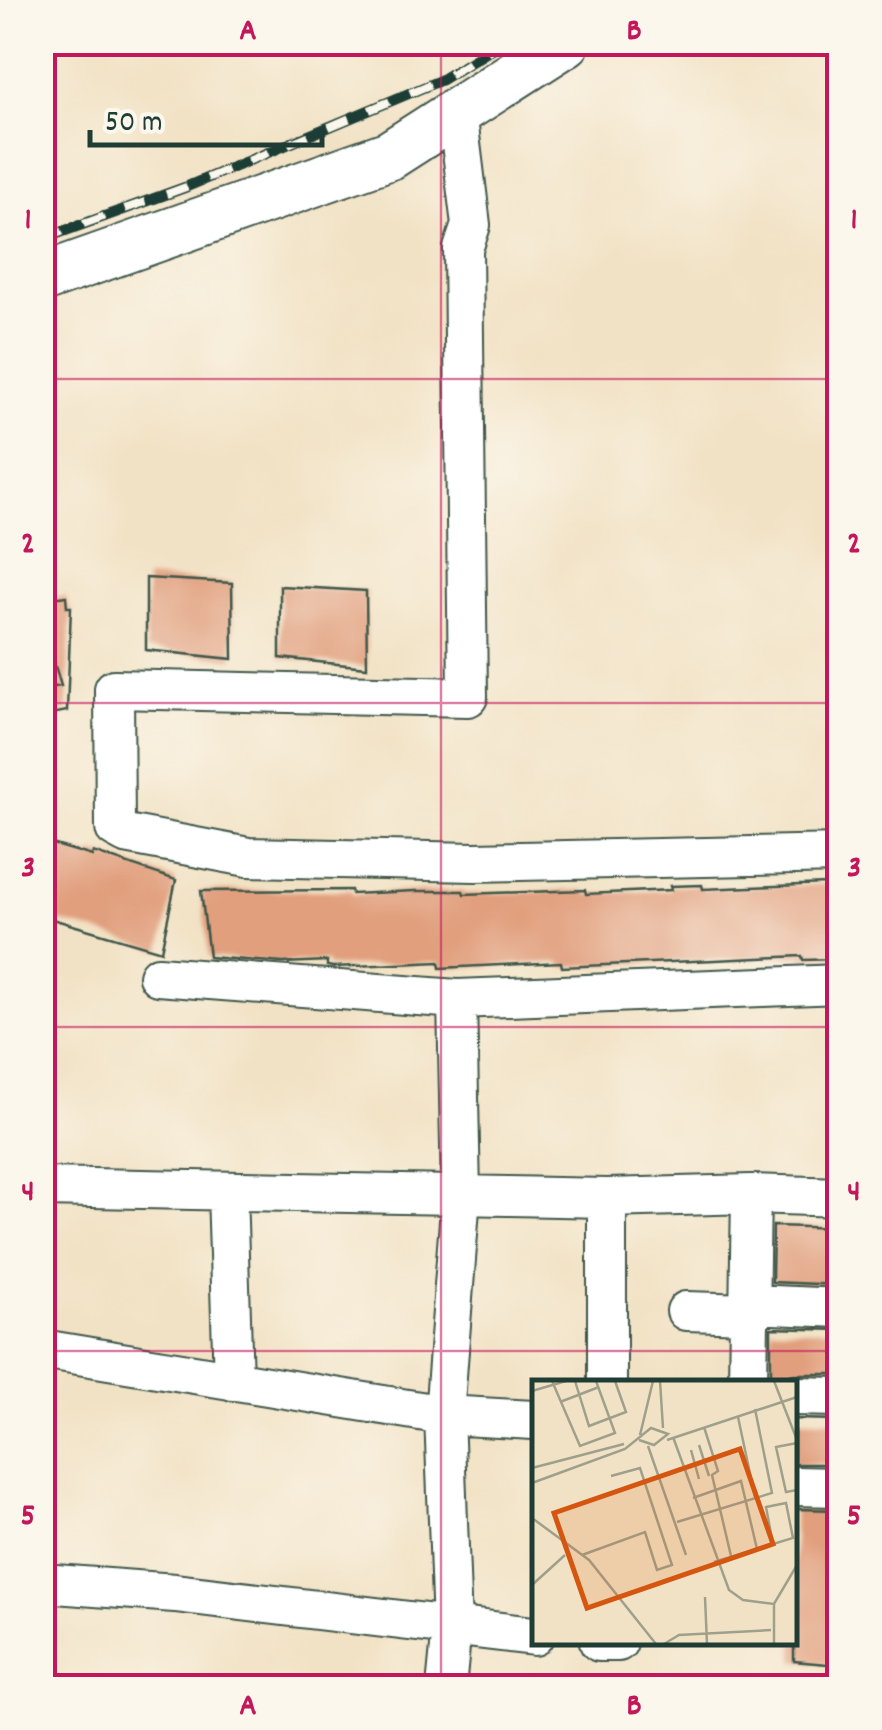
<svg xmlns="http://www.w3.org/2000/svg" width="882" height="1730" font-family="Dekko,sans-serif">
  <style>
    .building { fill: #e19f7d }
    .lines { fill: none; stroke-linecap: round; stroke-linejoin: round }
    .minor-casing { stroke: #3f564a; stroke-width: 42 }
    .tertiary-casing { stroke: #3f564a; stroke-width: 52 }
    .minor { stroke: #fff; stroke-width: 38 }
    .tertiary { stroke: #fff; stroke-width: 48 }
    .rail-casing { stroke: #1f3d34; stroke-width: 11 }
    .rail { stroke: #fbf7ec; stroke-width: 8; stroke-dasharray: 22; stroke-linecap: butt }
    .grid { fill: none; stroke: #c2185b; stroke-width: 2.5; stroke-opacity: 0.55 }
    .inset-road { fill: none; stroke: #9ea08b; stroke-width: 2.5 }
    .view { fill: #d45610; fill-opacity: 0.15; stroke: #d45610; stroke-width: 5 }
    .inset-edge { fill: none; stroke: #1f3d34; stroke-width: 5 }
    .neatline { fill: none; stroke: #c2185b; stroke-width: 4 }
    .grid-label { font-size: 32px; text-anchor: middle; font-weight: bold; fill: #c2185b }
  </style>
  <rect width="100%" height="100%" fill="#fbf7ec"/>
  <filter id="ink" filterUnits="userSpaceOnUse"><feTurbulence type="fractalNoise" baseFrequency=".01" numOctaves="2"/><feDisplacementMap in="SourceGraphic" scale="20" xChannelSelector="R" yChannelSelector="G"/><feConvolveMatrix kernelMatrix="1 2 1 2 8 2 1 2 1" color-interpolation-filters="sRGB"/></filter>
  <filter id="wash" filterUnits="userSpaceOnUse"><feTurbulence type="fractalNoise" baseFrequency=".0048" numOctaves="4" result="noise"/><feDisplacementMap in="SourceGraphic" scale="40" xChannelSelector="R" yChannelSelector="G"/><feGaussianBlur stdDeviation="2.25" result="paint"/><feColorMatrix in="noise" values="0 0 0 0 0 0 0 0 0 0 0 0 0 0 0 0 0 1.4 0 .05"/><feComposite in="paint" operator="in"/></filter>
  <g filter="url(#wash)">
    <rect width="100%" height="100%" fill="#f2e2c5"/>
    <g id="blocks">
      <path class="building" d="M146,578L232,583L233,659L146,650Z
        M280,586L366,591L367,667L280,658Z
        M66,596L67,607H71L67,711L42,716V689L61,686L48,642H42L45,599Z
        M42,841L92,856L93,852L176,880L161,951L42,916Z
        M826,884L828,892H840V950H836V959L803,960L802,956L562,967L561,962L440,968L439,962L334,967L327,966V961L283,963L209,957L201,891L351,890L352,894L415,891H463L464,894L585,890L586,894L671,890L670,886L702,885L703,889Z
        M773,1226L840,1228V1285L772,1282Z
        M771,1328L840,1330V1374H794L771,1380Z
        M794,1419L840,1420V1464H794Z
        M794,1509L840,1510L838,1665L794,1661Z"/>
    </g>
  </g>
  <g filter="url(#ink)">
    <use href="#blocks" fill-opacity="0" stroke="#3f564a" stroke-width="2.5"/>
    <g class="lines">
      <g class="minor-casing">
        <path id="minor" d="M457,111L471,225L463,249L468,697L114,689L115,828L126,834L248,857L475,862L840,854
          M158,976L457,999L840,984
          M42,1187L607,1198L751,1194L840,1197
          M227,1191L233,1381
          M607,1198V1382
          M749,1304L840,1308
          M686,1311L749,1313
          M42,1349L444,1415L534,1420
          M748,1382L751,1194
          M794,1396L840,1397
          M794,1486L840,1487
          M42,1583L175,1593L534,1636
          M599,1642H618
          M446,1688L452,1627L444,1415L461,1195L457,999"/>
      </g>
      <g class="tertiary-casing">
        <path id="tertiary" d="M42,278L390,155L566,42"/>
      </g>
      <use href="#minor" class="minor"/>
      <use href="#tertiary" class="tertiary"/>
      <g class="rail-casing">
        <path id="rail" d="M42,239L186,187L441,80L503,42"/>
      </g>
      <use href="#rail" class="rail"/>
    </g>
  </g>
  <path class="grid" d="M441,42V1688M42,379H840M42,703H840M42,1027H840M42,1351H840"/>
  <g transform="translate(532 1380)">
    <rect width="265" height="265" fill="#f2e2c5"/>
    <path class="inset-road" d="M20,1L48,66L83,53L64,1M43,1L57,46L94,32L83,1M128,1L131,48M242,1L265,60M0,11L34,1M28,22L67,7M206,37L223,117M172,47L186,91L180,95L199,176M108,55L121,1M141,57L197,210L211,220L242,224L265,185M135,60L265,17M265,63L244,67L254,112L265,110M167,65L177,96M116,66L154,175M159,70L167,99M0,88L92,64M0,103L93,69L119,48L136,54L122,65L107,60M161,118L209,101L225,169M0,138L57,180L124,264M145,142L240,113L223,29M50,175L113,152L125,190L140,185L108,88L79,96M182,182L261,158L254,123L234,127L241,164M0,205L33,175M173,217L175,264M132,264L147,255L239,250M242,264V224"/>
    <path class="view" d="M208,69L241,164L55,228L22,133Z"/>
    <rect width="265" height="265" class="inset-edge"/>
  </g>
  <rect width="882" height="1730" fill="none" stroke="#fbf7ec" stroke-width="110"/>
  <path d="M90 130v15h232v-15" fill="none" stroke="#1f3d34" stroke-width="5"/>
  <text x="105" y="130" font-size="30" fill="#1f3d34" stroke="#fbf7ec" stroke-width="8" paint-order="stroke">50 m</text>
  <rect x="55" y="55" width="772" height="1620" class="neatline"/>
  <g class="grid-label">
    <text x="248" y="39">A</text>
    <text x="634" y="39">B</text>
    <text x="28" y="228">1</text>
    <text x="854" y="228">1</text>
    <text x="28" y="552">2</text>
    <text x="854" y="552">2</text>
    <text x="28" y="876">3</text>
    <text x="854" y="876">3</text>
    <text x="28" y="1200">4</text>
    <text x="854" y="1200">4</text>
    <text x="28" y="1524">5</text>
    <text x="854" y="1524">5</text>
    <text x="248" y="1714">A</text>
    <text x="634" y="1714">B</text>
  </g>
</svg>
